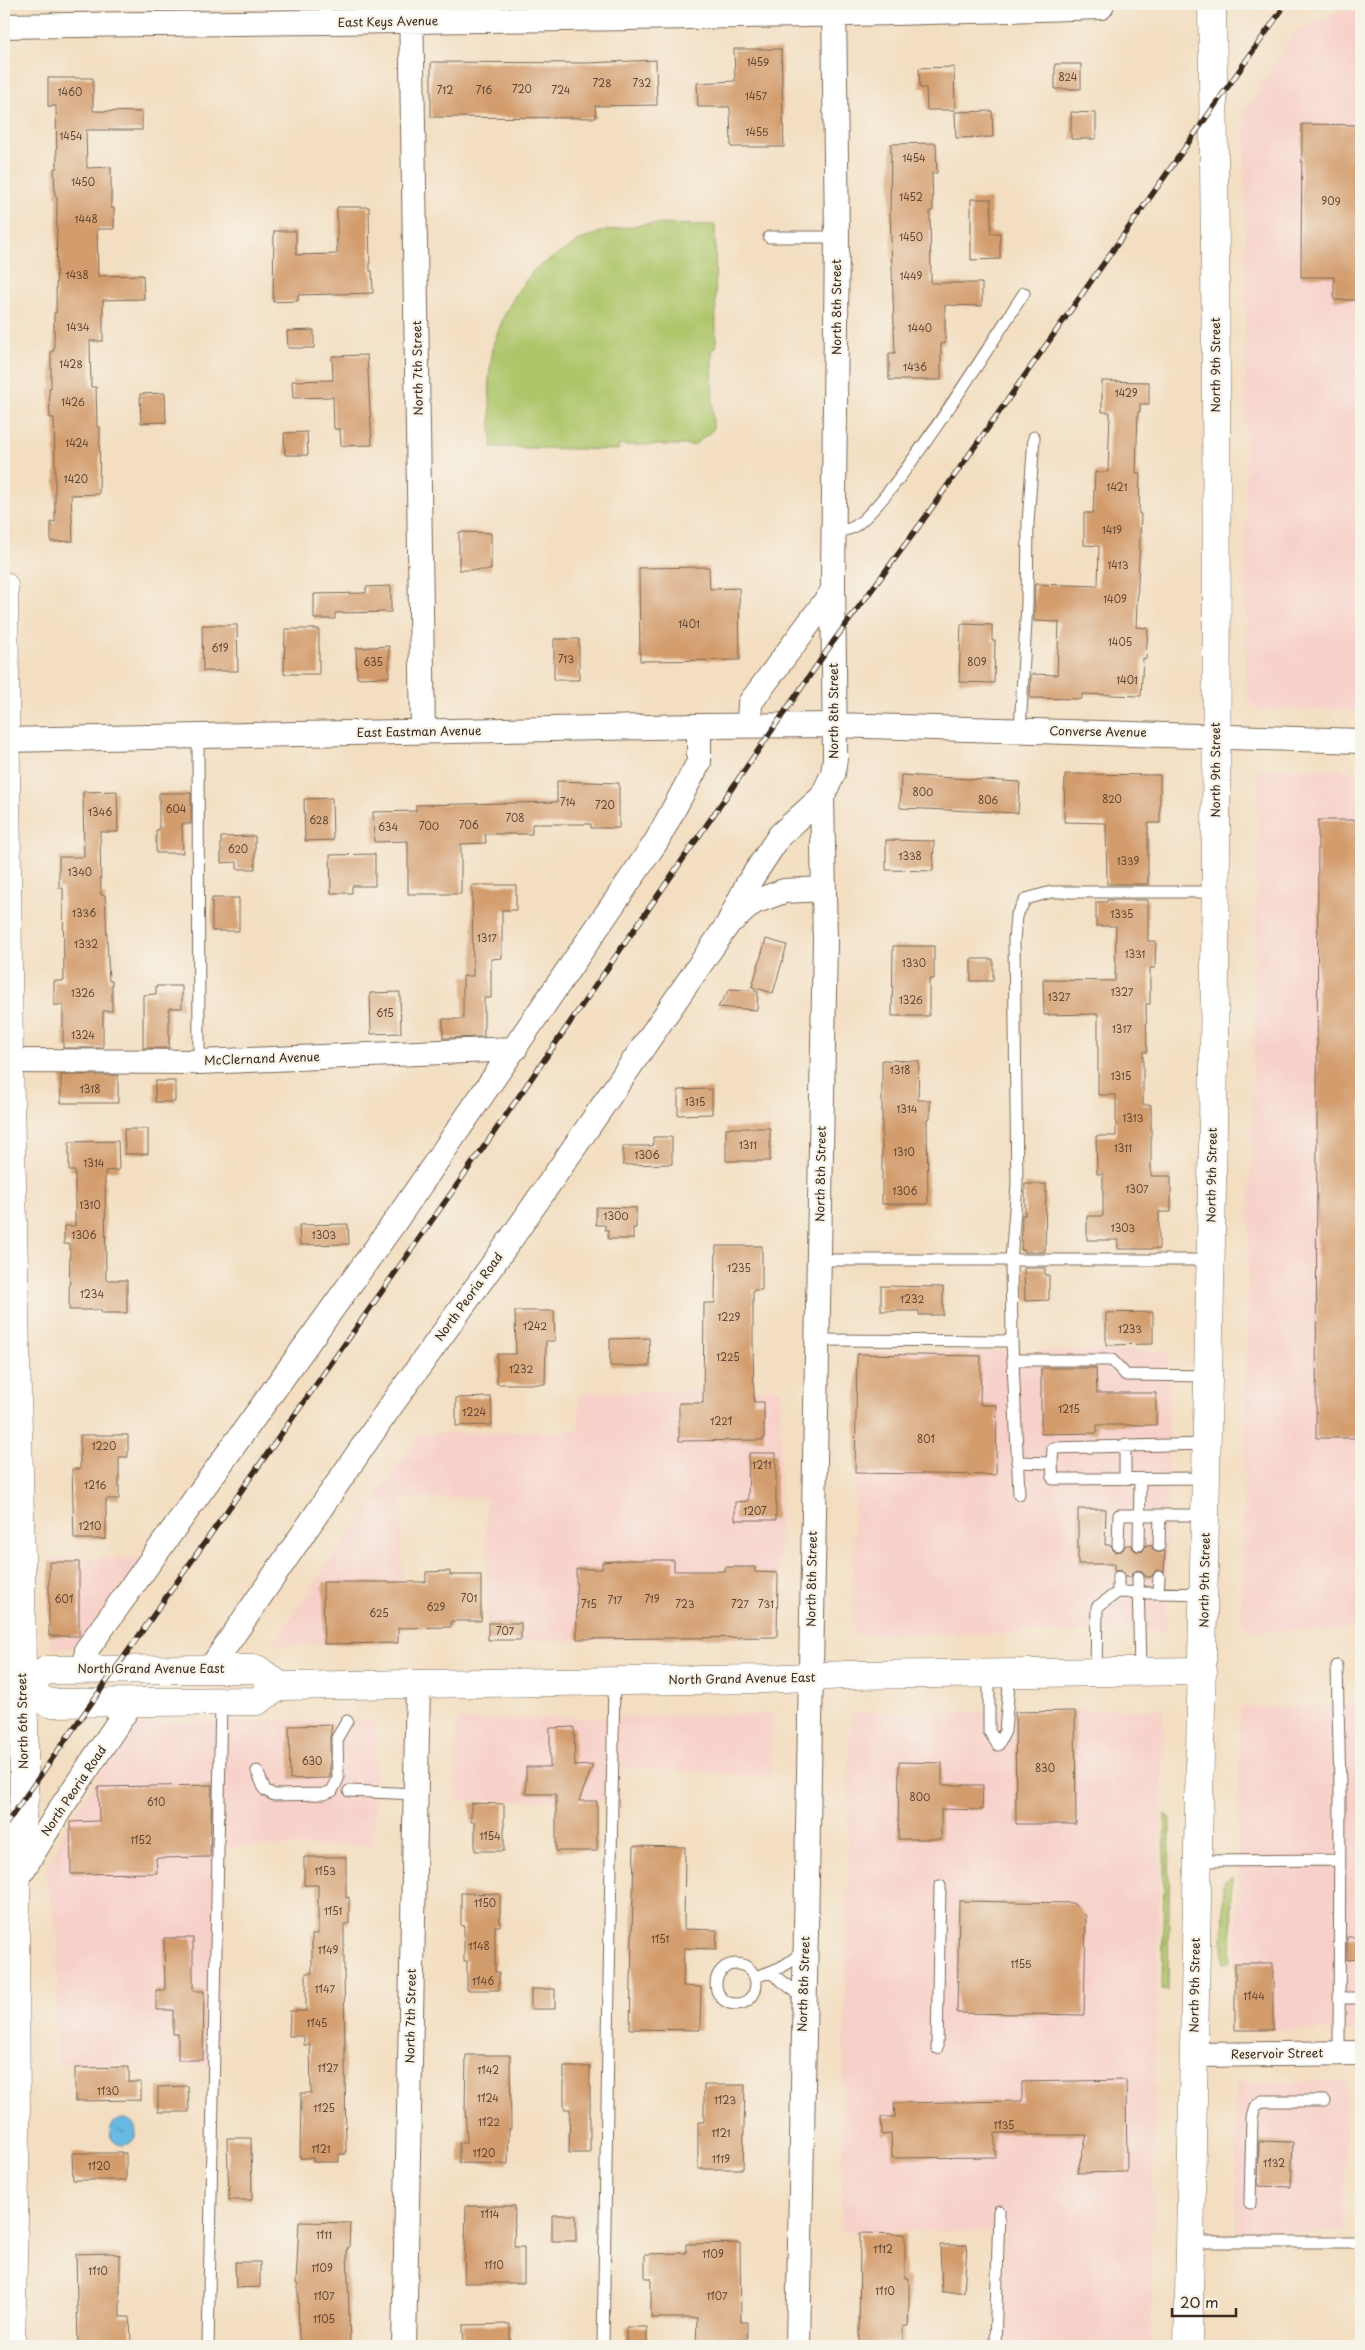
<svg xmlns="http://www.w3.org/2000/svg" width="1365" height="2350" font-family="'Playpen Sans',sans-serif">
  <style>
    .built { fill: #f7d0c9 }
    .grass { fill: url(#grass-tufts); stroke: #747844 }
    .pitch { fill: #aec66b; stroke: #747844 }
    .water { fill: url(#water-ripples); stroke: #527281 }
    .building { fill: #d39c6d }
    .lines { fill: none; stroke-linecap: round; stroke-linejoin: round }
    .service-casing { stroke: #7b6957; stroke-width: 13 }
    .minor-casing { stroke: #7b6957; stroke-width: 26 }
    .secondary-casing { stroke: #7b6957; stroke-width: 29 }
    .primary-casing { stroke: #7b6957; stroke-width: 29 }
    .service { stroke: #fff; stroke-width: 11 }
    .minor { stroke: #fff; stroke-width: 24 }
    .secondary { stroke: #fff; stroke-width: 28 }
    .primary { stroke: #fff; stroke-width: 28 }
    .rail-casing { stroke: #3b2a1e; stroke-width: 5.5 }
    .rail { stroke: #f7f3e8; stroke-width: 4; stroke-dasharray: 11; stroke-linecap: butt }
    .labels { text-anchor: middle; stroke-width: 4.5; stroke-linejoin: round; paint-order: stroke }
    .number-label { font-size: 10px; fill: #614632 }
    .street-label { font-size: 12px; fill: #3b2a1e; stroke: #f7f3e8 }
  </style>
  <defs>
    <pattern id="grass-tufts" width="24" height="20" patternUnits="userSpaceOnUse" patternTransform="scale(1.25)"><rect width="24" height="20" fill="#aec66b"/><path d="M3 7l-1-3M5 7V3M7 7l1-3M15 17l-1-3M17 17v-4M19 17l1-3" fill="none" stroke="#8fa157"/></pattern>
    <pattern id="water-ripples" width="26" height="14" patternUnits="userSpaceOnUse" patternTransform="scale(1.25)"><rect width="26" height="14" fill="#68bae4"/><path d="M2 4q2-2 4 0t4 0M15 11q2-2 4 0t4 0" fill="none" stroke="#5797b8"/></pattern>
  </defs>
  <rect width="100%" height="100%" fill="#f7f3e8"/>
  <filter id="ink" filterUnits="userSpaceOnUse"><feTurbulence type="fractalNoise" baseFrequency=".02" numOctaves="2"/><feDisplacementMap in="SourceGraphic" scale="10" xChannelSelector="R" yChannelSelector="G"/><feConvolveMatrix kernelMatrix="1 2 1 2 8 2 1 2 1" color-interpolation-filters="sRGB"/></filter>
  <filter id="wash" filterUnits="userSpaceOnUse"><feTurbulence type="fractalNoise" baseFrequency=".0096" numOctaves="4" result="noise"/><feDisplacementMap in="SourceGraphic" scale="20" xChannelSelector="R" yChannelSelector="G"/><feGaussianBlur stdDeviation="1.12" result="paint"/><feColorMatrix in="noise" values="0 0 0 0 0 0 0 0 0 0 0 0 0 0 0 0 0 1.4 0 .05"/><feComposite in="paint" operator="in"/></filter>
  <g filter="url(#wash)">
    <rect width="100%" height="100%" fill="#f3dec1"/>
    <path class="built" d="M1356,4H1361V711L1258,709L1248,700L1246,675L1245,110L1295,31Z
      M1259,767L1361,771V1629L1250,1631L1241,1622Z
      M857,1351H1169L1166,1631L852,1635Z
      M781,1389L778,1637L486,1642V1497L402,1499V1643L272,1645L421,1433L579,1431L580,1393Z
      M49,1558H146L80,1648H51Z
      M1361,1705V2030L1235,2031L1240,1709L1242,1707Z
      M1164,1709L1155,2059L1151,2346H1002L1004,2231L841,2232L850,1713Z
      M772,1714L770,1777L618,1767V1800L455,1801L456,1720Z
      M377,1720L374,1845L222,1847L218,2064H56L58,1939L46,1873L68,1821L135,1723Z
      M1346,2081L1344,2232L1236,2231V2083Z"/>
    <path class="grass" d="M1165,1814L1170,1817L1168,1991L1162,1990Z
      M1232,1877L1231,1962L1223,1963L1224,1882Z"/>
    <path class="pitch" d="M646,224L715,225L716,348L712,349L713,430L694,445H619L618,450L492,447L489,377L494,342L505,314L517,292L534,270L579,241L600,232Z"/>
    <path class="water" d="M110 2132a13 13 0 1 1 26 0a13 13 0 1 1-26 0Z"/>
    <g id="blocks">
      <path class="building" d="M734,49H781L784,147H731L730,107H698L697,83L735,81Z
        M656,60L657,105L595,106L596,118L431,117V62L587,63Z
        M1055,64H1081V89H1055Z
        M954,67L955,110H927L926,88H920L919,68Z
        M48,78H93V111L142,112V130H86L87,168L111,167V208H114V229H97L98,276L143,275L144,299L103,300V341H90L91,387H96L97,427H100L99,494L71,495L73,541L51,542V522H55V465L54,418H50L49,388H51V351H54V313H56L57,196L55,197L54,168H57L56,106H48Z
        M992,111L993,137L956,138L955,112Z
        M1071,112L1096,113V139H1071Z
        M1302,124L1361,125V300H1334V277H1301Z
        M936,143L937,173H932L933,210L930,211L931,283H982V306L945,305V343L941,344V380H889V353H895L890,212L891,144Z
        M971,199H991V233H1000V259L971,260Z
        M337,207H369L370,271H372L373,293L298,295V301L273,302L274,231H296V255L337,254Z
        M314,330V348H288L287,331Z
        M367,355L372,445L341,446L340,429H334L333,397L293,398L292,381L333,380L332,356Z
        M1102,381L1149,382V404H1140V412H1138L1136,473H1140L1139,514H1141L1136,627L1148,628L1146,659L1143,658L1141,696L1082,694V699L1030,698L1031,674L1057,675L1059,622L1034,621L1035,584L1098,586L1099,546L1084,545V513H1093L1095,472H1108L1110,412H1102Z
        M165,393L166,422L141,423L140,394Z
        M307,432L308,455H285L284,433Z
        M459,532L491,533V570H459Z
        M709,567L710,589L739,588L740,660L640,661L639,568Z
        M391,586V612L335,613V619H314V594L366,593V587Z
        M961,624L992,625V641H995L994,683L959,682Z
        M202,625H237L238,671H203Z
        M285,629H319V674H284Z
        M554,639H579V680H554Z
        M389,646V677L357,678L356,648Z
        M1065,774L1160,775V823H1148V884H1107L1106,823L1064,822Z
        M901,775L1020,782L1018,813L900,808Z
        M557,781L619,783V828H591V824H532V834H485L486,843L461,844V894H408V841L374,842L373,812L416,811V805L557,802Z
        M117,791L118,832H100L101,895H105L109,981H112V1011H103V1048H63V1005H54V981H64L63,888H59V857H84L83,792Z
        M159,793H191V824H182L183,853H156V830H159Z
        M332,798L333,840L305,841L304,799Z
        M1318,820H1361V1438H1316Z
        M255,836V869H237V862L221,863V837Z
        M886,840L934,841L933,871L886,870Z
        M375,854V886H352V893H331L330,855Z
        M472,885H516V910H502V958L491,959V998H484V1037L443,1038V1019H463V976H473Z
        M212,898H239V931H212Z
        M1107,900H1148V941H1156L1155,968H1150V1004H1146L1147,1052H1143V1105H1151V1176H1171V1212H1159V1249H1118V1240H1087V1216H1103V1174H1097L1096,1136H1116V1095H1098V1014L1044,1015L1043,980L1115,981L1116,926H1096V902H1107Z
        M766,939L787,945L773,993L752,987Z
        M893,946H934V979H929V1016H892Z
        M971,959H993V981H971Z
        M156,986H182V1008H169V1048H143V995L156,994Z
        M730,989L758,991L757,1010L718,1007Z
        M400,992L401,1033L371,1034L370,993Z
        M882,1060L919,1061L918,1100H930V1118L927,1119L928,1204H882Z
        M61,1075H118V1103H61Z
        M155,1081H175V1102H155Z
        M712,1089V1114L678,1115V1090Z
        M726,1128H770V1161H726Z
        M124,1129H148V1154H125Z
        M653,1137H672V1164L623,1165V1146H653Z
        M118,1141L119,1170L105,1171L106,1280H127V1313H101V1310H69L70,1244H64V1226H75V1171H69V1142Z
        M1025,1184H1046L1045,1252H1024V1250H1021L1022,1215H1025Z
        M596,1207L636,1208V1228H633V1239H608V1230H605V1225H596Z
        M348,1224L349,1244L300,1245L299,1225Z
        M716,1246H762V1290H753V1341L754,1402H764V1440L679,1441V1403H703L704,1303H715Z
        M1024,1268H1045V1275H1049V1300L1025,1301Z
        M881,1286L943,1287V1315H919V1311H881Z
        M515,1311H554L555,1341H546L545,1384H497V1354H516Z
        M1153,1312V1344L1106,1345V1313Z
        M649,1338L650,1366H610V1339Z
        M857,1354L981,1356L980,1405H997L996,1475L855,1473Z
        M1041,1368H1096L1097,1393H1156V1425H1097V1433L1041,1434Z
        M491,1397L492,1425L456,1426V1398Z
        M80,1435H128V1457H119V1499H106V1539H74L72,1469H80Z
        M749,1453H776V1520H735V1502L748,1501Z
        M1078,1509H1106L1105,1545H1111L1114,1552L1122,1551L1126,1545H1132L1133,1549L1138,1552L1143,1551L1146,1545L1152,1546L1153,1550L1158,1553L1165,1551L1164,1572L1156,1570L1151,1577H1146L1142,1571L1137,1570L1132,1573L1131,1577H1125L1121,1570L1114,1571V1564H1078Z
        M629,1560H674V1571H725V1567H755V1572L778,1573L777,1637L577,1639L576,1569H602V1562Z
        M49,1562H79V1636H49Z
        M450,1571V1575H481V1621H451V1627L398,1628V1643L324,1644L323,1582H426V1572Z
        M488,1623H521V1640H488Z
        M1075,1711L1076,1824H1016L1015,1712Z
        M332,1725L330,1738V1778L290,1779L289,1726Z
        M574,1727L575,1766L593,1765L579,1801H597V1851H556V1794H526V1767H550V1728Z
        M899,1762L942,1763V1785H983L982,1810L941,1809V1839H898Z
        M212,1785L210,1857L156,1858L157,1873L71,1874L70,1822L99,1821L98,1787Z
        M471,1803L504,1804V1851H475V1822H471Z
        M634,1846L685,1847L684,1929L717,1930L716,1949L684,1948L683,1986L701,1987L700,2030L630,2029Z
        M304,1857H346V1898L349,1897V1924H344V1966L346,2154H339V2162H313V2158H300L301,2093H311L310,2045H304V2036H289L290,2011H306V1973H312V1934H318V1885H304Z
        M461,1893L500,1894V1926H495V1972H499V1990H467V1961H464V1926H461Z
        M959,1901L1073,1903L1086,1916L1084,2015L957,2013Z
        M1347,1937H1361V1959L1347,1960Z
        M164,1938H193V1991H204L203,2060H178V2034H173V2010H156V1990H165Z
        M1235,1963H1273V2030H1235Z
        M531,1989H555V2009H531Z
        M466,2055H510L511,2129H509L508,2164L459,2163V2142H467L465,2108Z
        M129,2067V2082H141V2100L75,2101V2068Z
        M564,2067H590V2153H569L570,2109H564Z
        M1126,2080L1127,2172L1077,2173L1087,2135H1027L1026,2133H995V2157L892,2158L891,2134L882,2135L881,2117H895L894,2103L1022,2101V2082Z
        M704,2085H745L743,2169H698V2122H704Z
        M188,2086L189,2112H158V2087Z
        M227,2138H251L252,2200H229Z
        M1259,2141L1293,2142L1291,2187L1258,2186Z
        M72,2153H126V2180H73Z
        M466,2206H515L514,2247H524V2283H464Z
        M552,2215H576V2241H552Z
        M299,2222L350,2223L349,2248H347L350,2346H299L298,2284H296Z
        M860,2233L905,2234V2278H909V2305L908,2326H903V2342L859,2343Z
        M740,2243L741,2322H747V2346H696L697,2318H651V2278H645V2254L686,2253V2244Z
        M940,2245H967L964,2292H942Z
        M110,2253L120,2255V2317H130L131,2345L78,2346L76,2254Z
        M235,2262H260V2287L236,2288Z
        M510,2324V2346H464L463,2325Z
        M626,2327H647V2346H626Z"/>
    </g>
  </g>
  <g filter="url(#ink)">
    <use href="#blocks" fill-opacity="0" stroke="#7b6957" stroke-width="1"/>
    <g class="lines">
      <g class="service-casing">
        <path id="service" d="M769,237H837
          M834,529C838,529 845,530 849,529C882,520 999,331 1024,293
          M1020,730L1027,603L1028,523L1034,437
          M198,736L199,1062
          M820,1260H1211
          M818,1340L1012,1341L1011,1260L1017,1185L1014,940L1016,916L1026,899L1051,892H1216
          M1012,1341L1019,1494
          M1013,1360H1112L1126,1375L1209,1376
          M1125,1444V1479
          M1017,1462L1052,1463L1053,1448L1207,1444
          M1052,1463L1053,1479L1206,1478
          M1118,1545L1119,1515H1206
          M1139,1545L1140,1479
          M1159,1546L1160,1515
          M1118,1577V1592
          M1138,1577L1140,1672
          M1158,1593L1159,1577
          M1337,1666L1340,1786L1339,2053
          M1096,1672L1097,1607L1118,1592L1205,1594
          M989,1674V1731L998,1745L1005,1731L1010,1674
          M257,1771L265,1790L274,1795L324,1794L332,1791L338,1779L337,1738L347,1721
          M349,1791L416,1794
          M1199,1861L1339,1860
          M716 1984a20 20 0 1 1 40 0a20 20 0 1 1-40 0Z
          M770,1972L795,1991L803,2000
          M755,1977C774,1971 791,1965 803,1949
          M1339,1998H1361
          M937,2048L940,1886
          M1250,2204L1252,2118L1255,2107L1262,2101H1325
          M1192,2242H1361
          M208,2346L221,1702
          M603,2346L614,1681
          M995,2346L999,2211"/>
      </g>
      <g class="minor-casing">
        <path id="minor" d="M411,4L423,731
          M4,26C370,21 735,19 1101,7
          M749,725L750,703L833,591
          M4,740L699,726L835,725L1361,741
          M733,920L754,902L784,891L824,889
          M9,1061L199,1062L515,1049
          M210,1669L390,1407L511,1239L728,924L747,885L780,835L822,797
          M86,1670L87,1649L392,1226L656,842L699,762V726
          M16,1881L59,1811L132,1702
          M1194,2055L1361,2053
          M404,2346L418,1685
          M798,2346L825,941L822,797L833,774L835,758L833,580L837,237L834,4"/>
      </g>
      <g class="secondary-casing">
        <path id="secondary" d="M4,586L9,1061L21,1559L22,1687L24,1722V1799L17,1865L15,1940L16,2129L11,2346
          M22,1687L47,1670L210,1669H257L280,1686
          M8,1688L22,1687L48,1703L257,1701L280,1686L764,1679L847,1675L1203,1671"/>
      </g>
      <g class="primary-casing">
        <path id="primary" d="M1188,2346C1194,1977 1204,1609 1211,1240C1219,828 1218,416 1212,4"/>
      </g>
      <use href="#service" class="service"/>
      <use href="#minor" class="minor"/>
      <use href="#secondary" class="secondary"/>
      <use href="#primary" class="primary"/>
      <g class="rail-casing">
        <path id="rail" d="M4,1827L495,1131L833,642L919,526L1286,4"/>
      </g>
      <use href="#rail" class="rail"/>
    </g>
  </g>
  <g class="labels">
    <g class="number-label">
      <text x="758" y="66">1459</text>
      <text x="1068" y="81">824</text>
      <text x="602" y="87">728</text>
      <text x="642" y="87">732</text>
      <text x="522" y="93">720</text>
      <text x="445" y="94">712</text>
      <text x="484" y="94">716</text>
      <text x="561" y="94">724</text>
      <text x="70" y="96">1460</text>
      <text x="756" y="100">1457</text>
      <text x="757" y="136">1455</text>
      <text x="71" y="140">1454</text>
      <text x="914" y="162">1454</text>
      <text x="83" y="186">1450</text>
      <text x="911" y="201">1452</text>
      <text x="1331" y="205">909</text>
      <text x="86" y="223">1448</text>
      <text x="911" y="241">1450</text>
      <text x="77" y="279">1438</text>
      <text x="911" y="280">1449</text>
      <text x="78" y="331">1434</text>
      <text x="920" y="332">1440</text>
      <text x="71" y="368">1428</text>
      <text x="915" y="371">1436</text>
      <text x="1126" y="397">1429</text>
      <text x="73" y="406">1426</text>
      <text x="77" y="447">1424</text>
      <text x="76" y="483">1420</text>
      <text x="1117" y="491">1421</text>
      <text x="1112" y="534">1419</text>
      <text x="1118" y="569">1413</text>
      <text x="1115" y="603">1409</text>
      <text x="689" y="628">1401</text>
      <text x="1120" y="646">1405</text>
      <text x="220" y="652">619</text>
      <text x="566" y="663">713</text>
      <text x="373" y="666">635</text>
      <text x="977" y="666">809</text>
      <text x="1127" y="684">1401</text>
      <text x="923" y="796">800</text>
      <text x="1112" y="803">820</text>
      <text x="988" y="804">806</text>
      <text x="568" y="806">714</text>
      <text x="605" y="809">720</text>
      <text x="176" y="813">604</text>
      <text x="100" y="816">1346</text>
      <text x="515" y="822">708</text>
      <text x="319" y="824">628</text>
      <text x="469" y="829">706</text>
      <text x="429" y="830">700</text>
      <text x="388" y="831">634</text>
      <text x="238" y="853">620</text>
      <text x="910" y="860">1338</text>
      <text x="1128" y="865">1339</text>
      <text x="80" y="876">1340</text>
      <text x="84" y="917">1336</text>
      <text x="1122" y="918">1335</text>
      <text x="487" y="942">1317</text>
      <text x="86" y="948">1332</text>
      <text x="1135" y="958">1331</text>
      <text x="914" y="967">1330</text>
      <text x="1122" y="996">1327</text>
      <text x="83" y="997">1326</text>
      <text x="1059" y="1001">1327</text>
      <text x="911" y="1004">1326</text>
      <text x="385" y="1017">615</text>
      <text x="1122" y="1033">1317</text>
      <text x="83" y="1039">1324</text>
      <text x="900" y="1074">1318</text>
      <text x="1121" y="1080">1315</text>
      <text x="90" y="1093">1318</text>
      <text x="695" y="1106">1315</text>
      <text x="907" y="1113">1314</text>
      <text x="1133" y="1122">1313</text>
      <text x="748" y="1149">1311</text>
      <text x="1123" y="1152">1311</text>
      <text x="904" y="1156">1310</text>
      <text x="647" y="1159">1306</text>
      <text x="94" y="1167">1314</text>
      <text x="1137" y="1193">1307</text>
      <text x="905" y="1195">1306</text>
      <text x="90" y="1209">1310</text>
      <text x="616" y="1220">1300</text>
      <text x="1123" y="1232">1303</text>
      <text x="84" y="1239">1306</text>
      <text x="324" y="1239">1303</text>
      <text x="739" y="1272">1235</text>
      <text x="92" y="1298">1234</text>
      <text x="912" y="1303">1232</text>
      <text x="729" y="1321">1229</text>
      <text x="535" y="1330">1242</text>
      <text x="1130" y="1333">1233</text>
      <text x="728" y="1361">1225</text>
      <text x="521" y="1373">1232</text>
      <text x="1069" y="1413">1215</text>
      <text x="474" y="1416">1224</text>
      <text x="721" y="1425">1221</text>
      <text x="926" y="1443">801</text>
      <text x="104" y="1450">1220</text>
      <text x="762" y="1469">1211</text>
      <text x="95" y="1489">1216</text>
      <text x="755" y="1515">1207</text>
      <text x="90" y="1530">1210</text>
      <text x="469" y="1602">701</text>
      <text x="64" y="1603">601</text>
      <text x="652" y="1603">719</text>
      <text x="615" y="1604">717</text>
      <text x="589" y="1608">715</text>
      <text x="685" y="1608">723</text>
      <text x="740" y="1608">727</text>
      <text x="766" y="1608">731</text>
      <text x="436" y="1611">629</text>
      <text x="379" y="1617">625</text>
      <text x="505" y="1635">707</text>
      <text x="312" y="1765">630</text>
      <text x="1045" y="1772">830</text>
      <text x="920" y="1801">800</text>
      <text x="156" y="1806">610</text>
      <text x="490" y="1840">1154</text>
      <text x="141" y="1844">1152</text>
      <text x="325" y="1875">1153</text>
      <text x="485" y="1907">1150</text>
      <text x="333" y="1915">1151</text>
      <text x="660" y="1943">1151</text>
      <text x="479" y="1950">1148</text>
      <text x="328" y="1954">1149</text>
      <text x="1021" y="1968">1155</text>
      <text x="483" y="1985">1146</text>
      <text x="325" y="1993">1147</text>
      <text x="1254" y="2000">1144</text>
      <text x="317" y="2027">1145</text>
      <text x="328" y="2072">1127</text>
      <text x="488" y="2074">1142</text>
      <text x="108" y="2095">1130</text>
      <text x="488" y="2102">1124</text>
      <text x="725" y="2104">1123</text>
      <text x="324" y="2112">1125</text>
      <text x="489" y="2126">1122</text>
      <text x="1004" y="2129">1135</text>
      <text x="721" y="2137">1121</text>
      <text x="321" y="2153">1121</text>
      <text x="484" y="2157">1120</text>
      <text x="721" y="2163">1119</text>
      <text x="1274" y="2167">1132</text>
      <text x="99" y="2170">1120</text>
      <text x="490" y="2218">1114</text>
      <text x="324" y="2239">1111</text>
      <text x="883" y="2253">1112</text>
      <text x="713" y="2258">1109</text>
      <text x="494" y="2269">1110</text>
      <text x="322" y="2272">1109</text>
      <text x="98" y="2275">1110</text>
      <text x="885" y="2295">1110</text>
      <text x="324" y="2300">1107</text>
      <text x="717" y="2300">1107</text>
      <text x="324" y="2323">1105</text>
    </g>
    <g class="street-label">
      <text transform="translate(388 22) rotate(-1)" y="4">East Keys Avenue</text>
      <text transform="translate(837 307) rotate(-90)" y="4">North 8th Street</text>
      <text transform="translate(1216 365) rotate(-90)" y="4">North 9th Street</text>
      <text transform="translate(418 368) rotate(-91)" y="4">North 7th Street</text>
      <text transform="translate(834 711) rotate(-90)" y="4">North 8th Street</text>
      <text transform="translate(419 732) rotate(-1)" y="4">East Eastman Avenue</text>
      <text transform="translate(1098 732) rotate(1)" y="4">Converse Avenue</text>
      <text transform="translate(1216 770) rotate(-90)" y="4">North 9th Street</text>
      <text transform="translate(262 1059) rotate(-2)" y="4">McClernand Avenue</text>
      <text transform="translate(821 1174) rotate(-89)" y="4">North 8th Street</text>
      <text transform="translate(1212 1175) rotate(-89)" y="4">North 9th Street</text>
      <text transform="translate(469 1297) rotate(-54)" y="4">North Peoria Road</text>
      <text transform="translate(812 1579) rotate(-89)" y="4">North 8th Street</text>
      <text transform="translate(1205 1580) rotate(-89)" y="4">North 9th Street</text>
      <text x="151" y="1673">North Grand Avenue East</text>
      <text transform="translate(742 1679) rotate(-1)" y="4">North Grand Avenue East</text>
      <text transform="translate(23 1721) rotate(-91)" y="4">North 6th Street</text>
      <text transform="translate(74 1791) rotate(-56)" y="4">North Peoria Road</text>
      <text transform="translate(804 1984) rotate(-88)" y="4">North 8th Street</text>
      <text transform="translate(1195 1985) rotate(-89)" y="4">North 9th Street</text>
      <text transform="translate(411 2016) rotate(-89)" y="4">North 7th Street</text>
      <text transform="translate(1277 2054) rotate(-1)" y="4">Reservoir Street</text>
    </g>
  </g>
  <rect width="1365" height="2350" fill="none" stroke="#f7f3e8" stroke-width="20"/>
  <path d="M1172 2308v8h64v-8" fill="none" stroke="#3b2a1e" stroke-width="2.5"/>
  <text x="1180" y="2308" font-size="15" fill="#3b2a1e" stroke="#f7f3e8" stroke-width="4" paint-order="stroke">20 m</text>
</svg>
